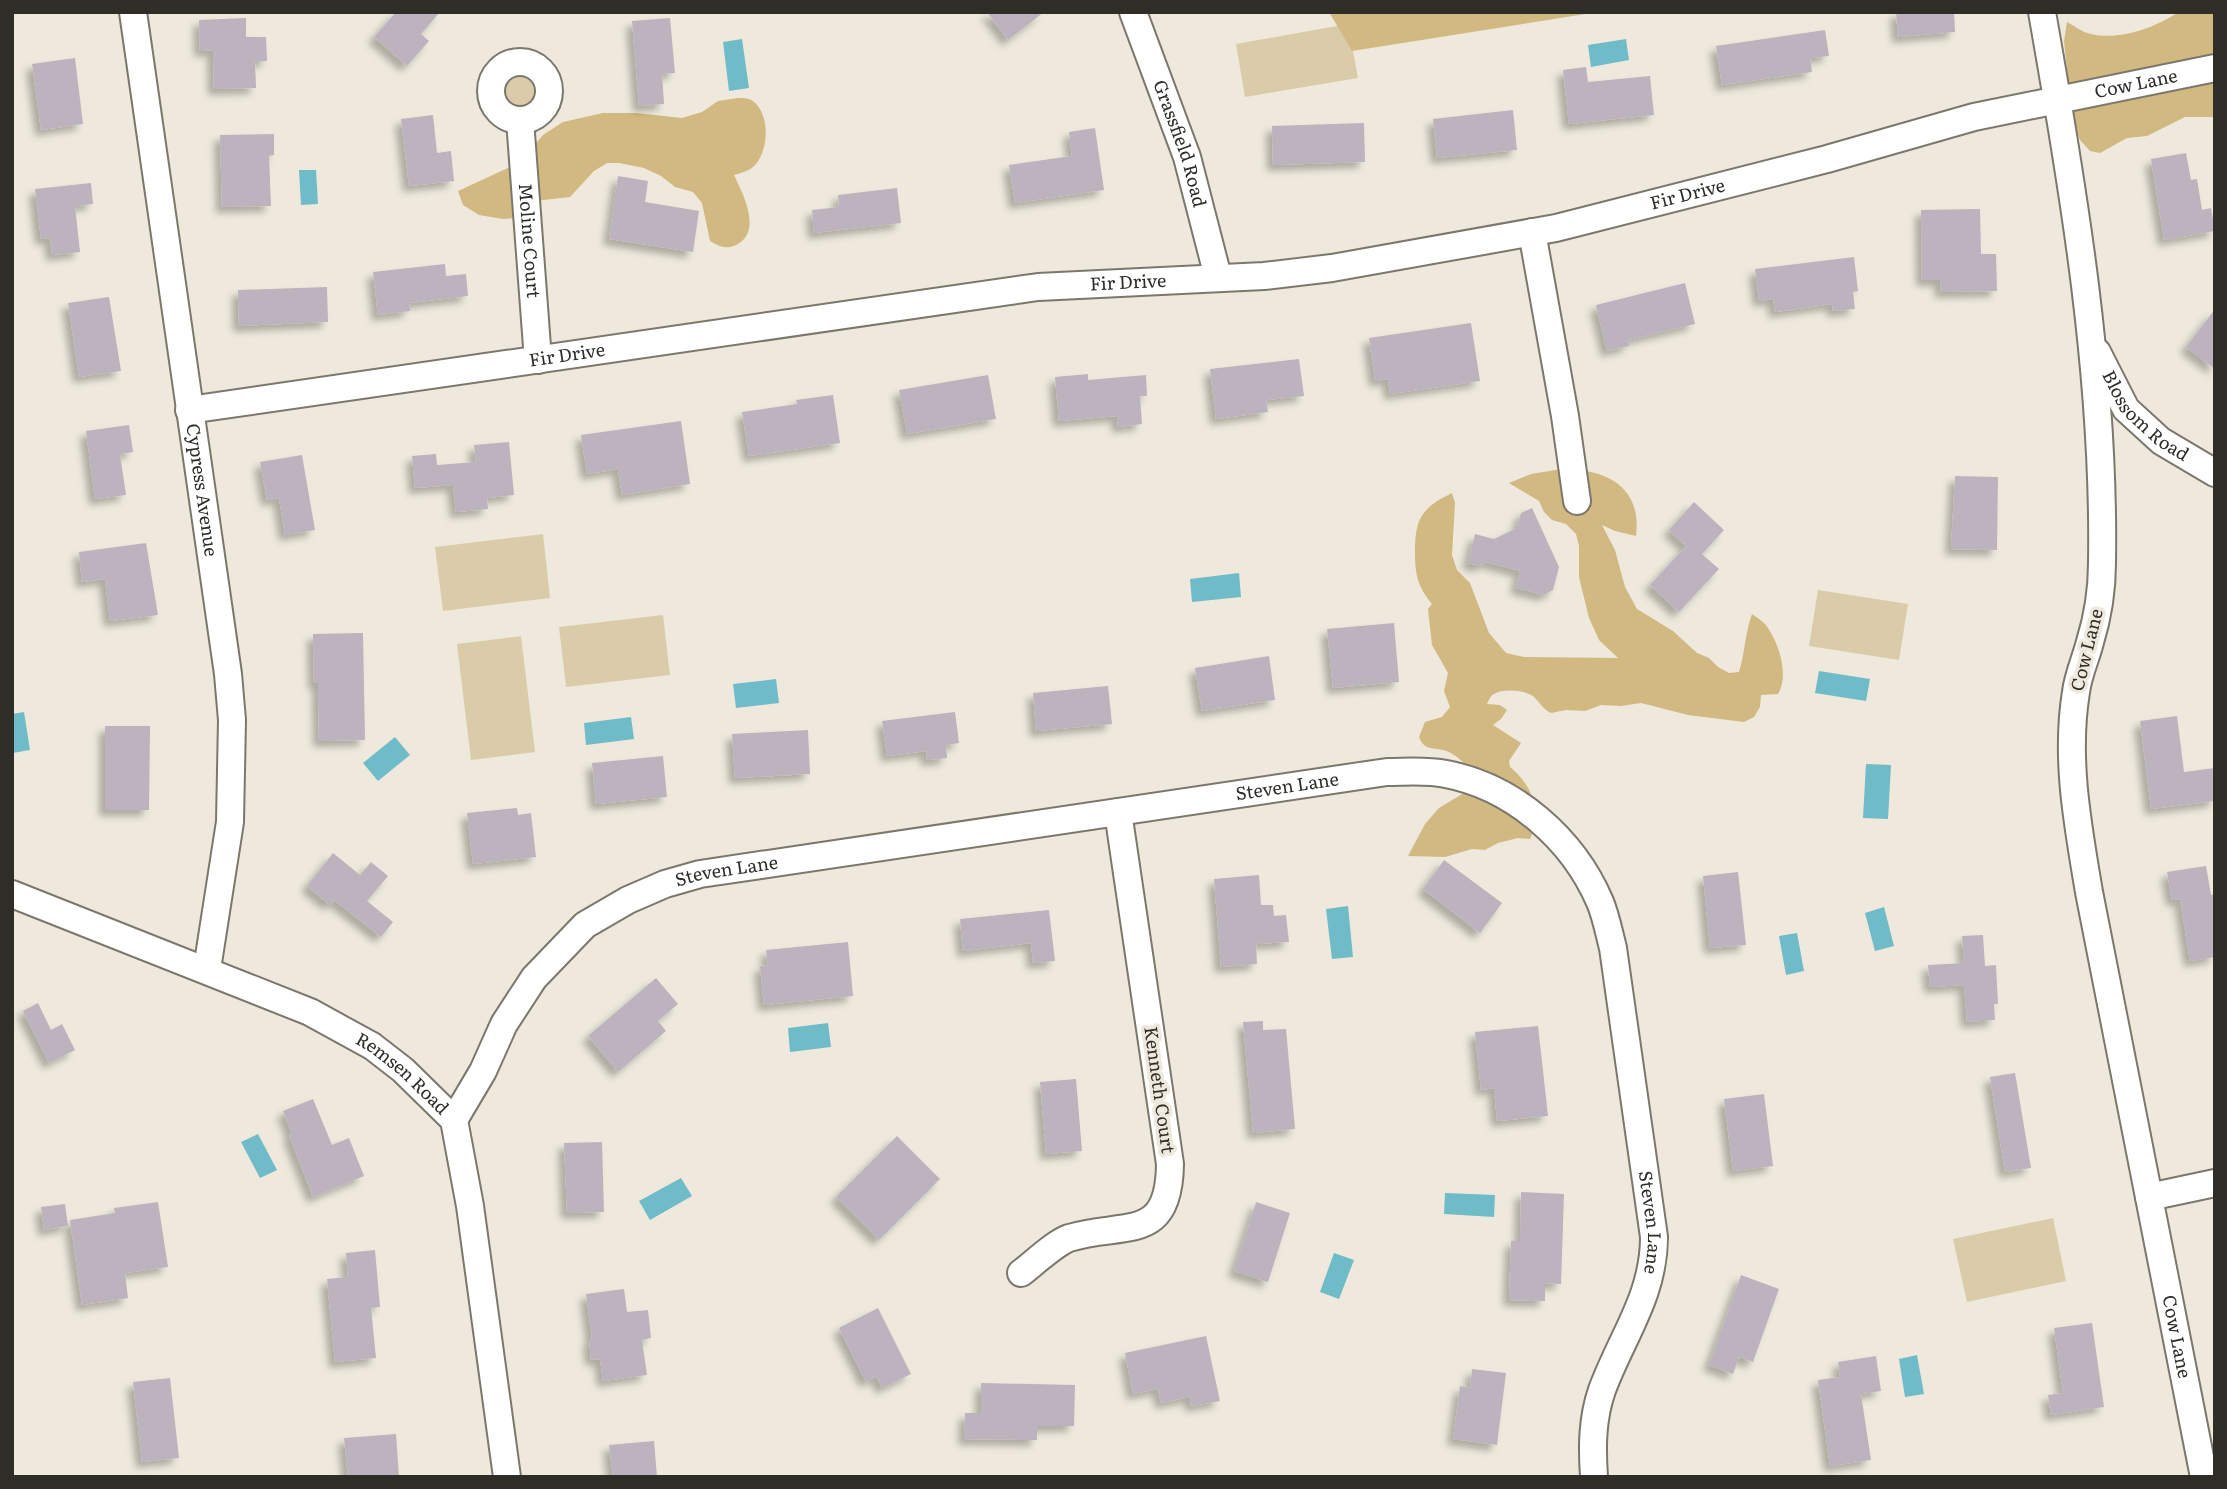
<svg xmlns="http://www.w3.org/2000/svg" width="2227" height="1489" font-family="Literata,serif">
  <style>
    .green { fill: #dbcca9 }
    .forest { fill: #d1b981 }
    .water { fill: #6fbbc8 }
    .building { fill: #bcb3be; filter: url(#shadow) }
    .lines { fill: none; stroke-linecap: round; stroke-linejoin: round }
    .minor-casing { stroke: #7c776c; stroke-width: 30 }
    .minor { stroke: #fff; stroke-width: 26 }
    .labels { text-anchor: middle; stroke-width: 7; stroke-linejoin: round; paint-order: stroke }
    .street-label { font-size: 18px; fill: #2f2d28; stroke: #eee9dc }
  </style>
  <defs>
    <filter id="shadow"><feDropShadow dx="-6" dy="6" stdDeviation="3.5" flood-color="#0004"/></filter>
  </defs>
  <rect width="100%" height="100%" fill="#eee9dc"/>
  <path class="green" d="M1348,24L1358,78L1245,97L1236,44Z
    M497 91a23 23 0 1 1 46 0a23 23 0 1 1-46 0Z
    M543,534L550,598L443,611L435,547Z
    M1818,590L1908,604L1899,660L1809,646Z
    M663,615L670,675L566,687L559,627Z
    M521,636L535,752L471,760L457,644Z
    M2053,1218L2066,1281L1967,1302L1953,1239Z"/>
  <path class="forest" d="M1329,12H1598L1352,51Z
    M2179,12H2215V117H2185L2147,136L2127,138L2100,153L2090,151L2080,140L2072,119L2064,41L2067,22C2073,25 2081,31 2087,33C2118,42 2154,28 2179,12Z
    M738,98C744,98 750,98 754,102C770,115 769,150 755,165C750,171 741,173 734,175C743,194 763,232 736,245C726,250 719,246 710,241L702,203L693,192L675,187L661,176L644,168L619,163H607L594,171L570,197L535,201L516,218L503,219L479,215L463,205L458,191L510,167L530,150L543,135L563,122L603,113H636L682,118L702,112L718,101Z
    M1562,469C1606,469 1642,486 1636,536L1615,531L1602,525L1615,550L1625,587L1637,609L1673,631L1697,653L1709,658L1718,667L1729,673L1739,672C1745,653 1745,633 1752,614C1756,617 1761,620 1765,624C1778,640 1790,675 1778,694L1761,695L1760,707L1754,717L1744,722L1688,715L1641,703L1621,706L1601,705L1585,711L1566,710L1551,713C1543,709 1540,703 1534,697C1526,690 1503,688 1494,694C1490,696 1489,700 1487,704L1500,705L1507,710L1501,719L1493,725L1521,743L1509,761L1510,767C1532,785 1543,812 1530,839L1518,838L1498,843L1485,850L1472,849L1445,857L1408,856L1425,824L1439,808L1464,793L1477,775C1468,767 1459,757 1449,752C1436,746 1425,753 1419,737L1425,722L1442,717L1450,707L1444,691L1448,673L1432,645L1428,609L1432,604C1418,587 1415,575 1415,553C1415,519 1421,508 1452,493L1455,503L1452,555L1457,570L1470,583L1489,633L1506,653L1524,657L1618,658L1599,640L1589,618L1579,577V546L1576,534L1566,524L1552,520L1544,512L1539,501L1509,483L1531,474Z"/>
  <path class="water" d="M742,39L749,88L729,91L723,42Z
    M1626,39L1629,60L1591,67L1588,45Z
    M299,170H316L318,204L301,205Z
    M1239,573L1241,597L1192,602L1190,579Z
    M1819,671L1870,679L1866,701L1815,693Z
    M776,679L779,703L736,708L733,684Z
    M24,712L30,750L13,753L12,714Z
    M631,717L634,739L586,745L584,723Z
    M395,737L410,755L378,781L363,763Z
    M1866,764L1891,765L1888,819L1863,818Z
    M1348,906L1353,957L1332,959L1326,909Z
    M1884,907L1894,946L1875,951L1865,913Z
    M1797,933L1804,971L1786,975L1779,936Z
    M828,1023L831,1047L790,1052L788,1028Z
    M258,1134L277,1170L260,1178L241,1142Z
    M681,1178L692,1196L650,1220L639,1201Z
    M1445,1193L1495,1195L1494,1217L1444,1214Z
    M1334,1253L1354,1260L1339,1299L1320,1292Z
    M1917,1355L1924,1394L1905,1397L1899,1359Z"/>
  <path class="building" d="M396,12H440L421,34L429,41L407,66L374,37Z
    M987,12H1044L1008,40Z
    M1896,12H1954L1955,32L1898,37Z
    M246,18V37H266L267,61L255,62L256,88L214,89L213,50L200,51L199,20Z
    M670,18L675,73L662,74L664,104L639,106L632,21Z
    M1825,30L1829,56L1810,58L1812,72L1722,85L1716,46Z
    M75,58L83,124L41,130L32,64Z
    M1586,67L1588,82L1650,76L1654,115L1569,124L1563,70Z
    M1513,110L1517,150L1437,158L1433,119Z
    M433,115L437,153L451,151L454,181L409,186L401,119Z
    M1364,123L1365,162L1273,165L1272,126Z
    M1095,128L1104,190L1015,203L1009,165L1072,156L1069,132Z
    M274,134V155L269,156L271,206L222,207L220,135Z
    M2186,153L2191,180L2197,179L2202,210L2211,208L2215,231L2164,240L2151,159Z
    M618,176L648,181L645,202L699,211L693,252L609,239Z
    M91,183L93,204L75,206L80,252L52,255L50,238L41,239L35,189Z
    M897,188L901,223L814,233L812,210L839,207L838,195Z
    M1980,209L1981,254H1996L1997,291L1941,292L1940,280H1922L1921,210Z
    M1854,257L1858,291L1853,292L1855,309L1833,311L1832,304L1775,312L1773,299L1759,301L1755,269Z
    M445,264L446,276L466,274L468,296L409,303L410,311L378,315L373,272Z
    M1685,283L1695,324L1628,340L1629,346L1607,351L1596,305Z
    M327,287L328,322L239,326L238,290Z
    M109,297L121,371L79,377L68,303Z
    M2215,309V369L2186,347Z
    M1471,323L1480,381L1390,394L1388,379L1375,381L1369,338Z
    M1299,359L1304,396L1266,400L1268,412L1216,419L1210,369Z
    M1088,374V380L1146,375L1147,396H1140L1142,424L1118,427L1117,416L1059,421L1055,377Z
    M988,375L996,419L907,434L899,390Z
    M833,395L840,443L749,456L742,412L797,404L796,400Z
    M681,421L690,484L622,495L618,469L587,474L581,435Z
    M129,425L133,452L120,454L126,495L95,499L86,431Z
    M509,442L514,495L487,498L488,509L456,512L453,485L415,488L412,456L436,454L437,465L476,462L474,445Z
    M302,455L315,530L285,535L279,498L267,500L260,462Z
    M1955,476L1998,477L1997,550L1951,549Z
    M1694,502L1724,530L1702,554L1719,569L1679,612L1650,585L1686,546L1669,530Z
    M1532,508L1559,567L1553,590L1544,595L1516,588L1520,571L1486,562L1480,566L1468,563L1475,534L1494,539L1517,528L1521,513Z
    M146,543L158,615L110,621L105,579L82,582L79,552Z
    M1394,623L1399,682L1333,688L1327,629Z
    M363,633L365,740L319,741L318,683H314L313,634Z
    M1269,656L1275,700L1202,711L1195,668Z
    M1108,686L1112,724L1036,731L1033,693Z
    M955,712L959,743L946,745L947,758L927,760L926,751L887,756L882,721Z
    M2177,716L2184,772L2215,768V801L2151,809L2140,721Z
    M105,726H150L149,810H105Z
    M808,730L810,774L735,778L732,734Z
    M663,756L667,797L596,804L592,763Z
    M517,808L518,815L531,813L536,857L473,864L467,813Z
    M333,853L360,875L371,862L388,876L367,901L393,922L381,937L334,900L330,905L307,886Z
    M1444,860L1502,903L1480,933L1423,889Z
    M2206,866L2211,895L2215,894V957L2190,961L2180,899L2172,900L2167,872Z
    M1738,872L1746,945L1710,948L1703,876Z
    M1259,875L1261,905H1273L1274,916L1286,915L1289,942L1256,944L1257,964L1221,967L1214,879Z
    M1049,910L1055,961L1033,963L1031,943L963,951L960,919Z
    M1983,935L1985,966L1996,965L1998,1004H1994L1995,1020L1967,1022L1964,985L1930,987L1928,965L1964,963L1962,936Z
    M848,942L853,996L764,1005L760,966L768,965L766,950Z
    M656,978L678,1004L658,1021L666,1031L618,1072L588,1036Z
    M38,1003L51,1030L62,1024L75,1050L49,1063L23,1011Z
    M1263,1021V1030L1286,1029L1295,1129L1253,1133L1243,1022Z
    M1538,1026L1548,1116L1497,1121L1494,1088L1481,1090L1475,1032Z
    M2015,1073L2031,1168L2005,1172L1990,1077Z
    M1076,1079L1082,1151L1046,1154L1040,1082Z
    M1764,1094L1773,1166L1733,1171L1724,1099Z
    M313,1099L332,1145L349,1138L364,1176L313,1197L289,1135L292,1134L283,1111Z
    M897,1136L940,1179L879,1240L836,1197Z
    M602,1142L604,1212L567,1213L564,1143Z
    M1521,1192L1564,1194L1561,1284L1545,1283V1301L1509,1300L1511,1241H1520Z
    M158,1202L168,1267L125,1273L128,1298L82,1305L70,1220L115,1213L114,1208Z
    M1256,1202L1290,1213L1268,1282L1234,1271Z
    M65,1204L68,1226L44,1230L41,1207Z
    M375,1250L380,1307L371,1308L376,1358L335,1362L327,1279L348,1277L346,1253Z
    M1741,1275L1779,1289L1753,1362L1739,1357L1733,1374L1709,1365Z
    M624,1289L627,1312L648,1310L651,1338L642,1340L647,1375L603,1381L600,1359L591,1360L589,1339H592L586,1294Z
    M878,1308L911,1374L882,1388L876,1376L866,1382L839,1328Z
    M2092,1323L2104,1407L2051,1415L2048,1395L2063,1393L2054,1328Z
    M1206,1336L1220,1401L1191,1406L1190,1397L1161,1403L1158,1389L1133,1394L1125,1353Z
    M1876,1356L1881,1391L1861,1394L1871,1460L1830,1466L1818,1380L1840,1377L1838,1362Z
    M1472,1369L1506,1373L1497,1445L1453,1439L1460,1386L1470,1388Z
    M170,1378L179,1458L142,1462L133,1382Z
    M981,1383L1075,1385L1074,1426H1037V1440L964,1439L965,1413H981Z
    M396,1434L399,1477H348L344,1438Z
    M654,1441L657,1477H613L609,1445Z"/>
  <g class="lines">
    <g class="minor-casing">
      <g id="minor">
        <path id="s1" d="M133,12L228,674L232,720L230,822L207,969"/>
        <path id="s2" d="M1133,12L1187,157L1218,277"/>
        <path id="s3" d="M2042,12C2074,193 2105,379 2102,563C2102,590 2098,616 2090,642C2086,658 2078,675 2076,692C2065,759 2078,826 2089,892L2204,1477"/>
        <circle cx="520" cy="91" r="29"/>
        <path id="s4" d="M520,120L538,360"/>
        <path d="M1532,232L1565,416L1577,501"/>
        <path id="s5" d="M2097,352L2126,409L2161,441L2215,473"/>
        <path id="s6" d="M189,410L1038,287L1264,276L1332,268L1556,228L1827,159L1974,117L2215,68"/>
        <path id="s7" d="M12,894L310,1012L372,1046L403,1070L454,1120L470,1206L507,1477"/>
        <path id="s8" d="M454,1120L483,1071L504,1024L534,978L585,925L628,900L665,884L700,874L1387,772C1407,772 1426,770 1446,774C1514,787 1573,839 1600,902C1606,916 1609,933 1613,948L1654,1237C1654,1296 1622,1336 1602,1390C1592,1419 1592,1447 1594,1477"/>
        <path d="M2149,1197L2215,1183"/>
        <path d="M1021,1273C1033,1264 1055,1243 1069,1238C1125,1221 1169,1244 1170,1164L1118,812"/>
      </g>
    </g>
    <use href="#minor" class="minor"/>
  </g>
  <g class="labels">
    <g class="street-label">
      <text dy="6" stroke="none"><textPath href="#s6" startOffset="1978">Cow Lane</textPath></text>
      <text dy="6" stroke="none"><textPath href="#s2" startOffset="140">Grassfield Road</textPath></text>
      <text dy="6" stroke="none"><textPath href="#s6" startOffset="1516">Fir Drive</textPath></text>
      <text dy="6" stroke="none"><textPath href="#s4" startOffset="121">Moline Court</textPath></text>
      <text dy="6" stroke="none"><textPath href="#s6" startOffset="948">Fir Drive</textPath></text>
      <text dy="6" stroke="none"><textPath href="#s6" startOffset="382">Fir Drive</textPath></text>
      <text dy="6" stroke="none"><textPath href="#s5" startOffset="82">Blossom Road</textPath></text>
      <text dy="6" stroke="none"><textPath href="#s1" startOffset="483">Cypress Avenue</textPath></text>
      <text transform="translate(2087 650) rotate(-76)" y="6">Cow Lane</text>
      <text dy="6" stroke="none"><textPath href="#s8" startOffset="957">Steven Lane</textPath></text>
      <text dy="6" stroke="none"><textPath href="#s8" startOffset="390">Steven Lane</textPath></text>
      <text dy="6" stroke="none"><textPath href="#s7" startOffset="432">Remsen Road</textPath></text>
      <text transform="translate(1159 1090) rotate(82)" y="6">Kenneth Court</text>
      <text dy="6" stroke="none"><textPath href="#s8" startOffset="1650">Steven Lane</textPath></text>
      <text dy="6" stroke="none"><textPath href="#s3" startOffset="1342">Cow Lane</textPath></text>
    </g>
  </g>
  <rect width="2227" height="1489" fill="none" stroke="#2f2d28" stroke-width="28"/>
</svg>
